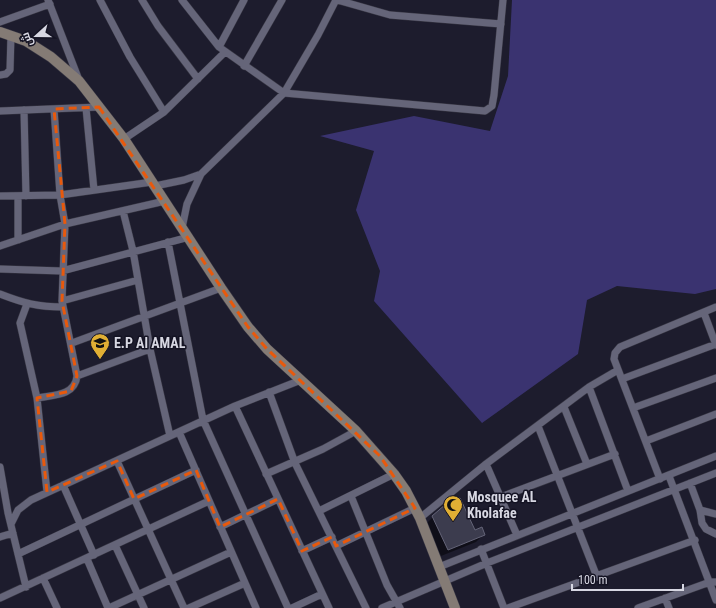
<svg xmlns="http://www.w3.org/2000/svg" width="716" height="608" font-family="'Roboto Condensed',Cairo,sans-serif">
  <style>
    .green { fill: #3a3370 }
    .shadow { fill: #0007 }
    .building { fill: #3c3c4e; stroke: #646478 }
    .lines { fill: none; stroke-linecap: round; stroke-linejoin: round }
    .minor-casing { stroke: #393845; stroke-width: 8 }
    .secondary-casing { stroke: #393845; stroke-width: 11 }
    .minor { stroke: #656579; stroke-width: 7 }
    .secondary { stroke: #847b75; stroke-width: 10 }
    .marked { fill: none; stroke: #e8590c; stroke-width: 3; stroke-dasharray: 8 5; stroke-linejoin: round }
    .labels { text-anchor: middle; stroke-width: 3; stroke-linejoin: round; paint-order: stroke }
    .poi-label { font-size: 14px; font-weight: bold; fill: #d7d7e2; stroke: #141323; text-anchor: start }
  </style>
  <rect width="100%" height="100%" fill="#1d1c2d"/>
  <path class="green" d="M512,0H716V289L695,294L617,286L587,300L578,354L482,423L374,301L380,271L356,210L374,151L320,136L414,116L490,131L508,76Z"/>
  <path class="shadow" d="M433,517L475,531L483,535L476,542L441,556L426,524Z"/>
  <path class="building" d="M460,498L475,530L482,527L485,535L448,550L432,516L446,504Z"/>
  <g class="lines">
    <g class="minor-casing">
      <path id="minor" d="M48,0L79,80
        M100,0L130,57L164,112
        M142,0L158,26L198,79
        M182,0L219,47L284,93L485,111L492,106L494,95L503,0
        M337,0L390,15L501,24
        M0,22L50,4
        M219,47L244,0
        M244,66L282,0
        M0,75L6,74L10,70L11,35
        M86,108L94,190
        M24,110L26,196
        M0,111L99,107
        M124,139L164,112L225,52
        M155,186L184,180L201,174
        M0,196L60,195L152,182
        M18,196V240
        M123,211L133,251L150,349L170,436
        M182,228L187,204L201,174L284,93L318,35L336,0
        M168,242L203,420L288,608
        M0,246L65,224L165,201
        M0,269L62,271L189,237
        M0,294C23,303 38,307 63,307
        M62,301L138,280
        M27,304L20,323L37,398L47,492
        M704,313L716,345
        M72,343L221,288
        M77,376L150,349
        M622,379L716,344
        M589,387L628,491
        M269,392L295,463L366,608
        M37,398C53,395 75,396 77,376L62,301L65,224L60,195L54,109
        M235,406L329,608
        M564,407L587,464
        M633,408L716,378
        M538,426L597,577
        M179,432L256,608
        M646,441L716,414
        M117,461L184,608
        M486,464L517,535
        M0,467L8,513L26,587
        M266,474L323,449L356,431
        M669,476L716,600
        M660,479L614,359L615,353L620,347L716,307
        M690,483L700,510L702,523L706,529L716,534
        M63,485L94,555
        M351,496L387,585L400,608
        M501,497L615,454
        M700,510L716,514
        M319,511L394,474
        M420,518L486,464L589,387L618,370
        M11,524L18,510L31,500L235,406L301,380
        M220,527L278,499
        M0,537L13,533
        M115,545L144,608
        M336,546L415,508
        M481,549L504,608
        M302,551L332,537
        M18,554L196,470
        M87,559L108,608
        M439,567L716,456
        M43,578L57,608
        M0,598L209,501
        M665,598L669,608
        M109,608L231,552
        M189,608L245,583
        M292,608L322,594
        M382,608L487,563L716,473
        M508,608L695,540
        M638,608L710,582H716"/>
    </g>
    <g class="secondary-casing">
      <path id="secondary" d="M0,32L26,41L51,57L79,81L124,139L221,288L248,327L267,349L356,431L394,474L406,491L420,518L455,608"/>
    </g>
    <use href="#minor" class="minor"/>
    <use href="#secondary" class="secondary"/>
  </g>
  <path class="marked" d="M99,107L248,327L267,349L380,456L415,508L336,546L332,537L302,551L278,499L220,527L196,470L134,499L117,461L47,492L37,398L71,391L77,376L62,301L65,224L54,109Z"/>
  <defs>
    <g id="school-pin" transform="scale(1)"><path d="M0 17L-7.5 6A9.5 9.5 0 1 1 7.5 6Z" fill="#e1af34" stroke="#141323"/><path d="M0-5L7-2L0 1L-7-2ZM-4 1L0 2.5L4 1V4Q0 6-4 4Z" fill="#111"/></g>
    <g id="mosque-pin" transform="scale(1)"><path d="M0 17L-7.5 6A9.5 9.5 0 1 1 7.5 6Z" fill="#e1af34" stroke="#141323"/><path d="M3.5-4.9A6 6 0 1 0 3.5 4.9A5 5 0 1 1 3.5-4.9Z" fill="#111"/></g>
  </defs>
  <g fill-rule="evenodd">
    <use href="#school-pin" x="100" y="343"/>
    <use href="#mosque-pin" x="453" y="505"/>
  </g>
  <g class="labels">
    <g class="poi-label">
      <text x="114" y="348">E.P Al AMAL</text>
      <text x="467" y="502">Mosquee AL<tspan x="467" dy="16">Kholafae</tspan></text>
    </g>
  </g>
  <g transform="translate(36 36) rotate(249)" stroke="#141323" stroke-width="3" paint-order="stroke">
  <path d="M0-3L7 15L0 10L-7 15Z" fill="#d7d7e2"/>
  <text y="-6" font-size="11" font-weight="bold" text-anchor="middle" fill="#d7d7e2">ش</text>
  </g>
  <path d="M572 584v6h111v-6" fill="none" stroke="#d7d7e2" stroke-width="2"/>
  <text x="578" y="584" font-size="12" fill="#d7d7e2" stroke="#141323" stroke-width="3" paint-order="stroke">100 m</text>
</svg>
